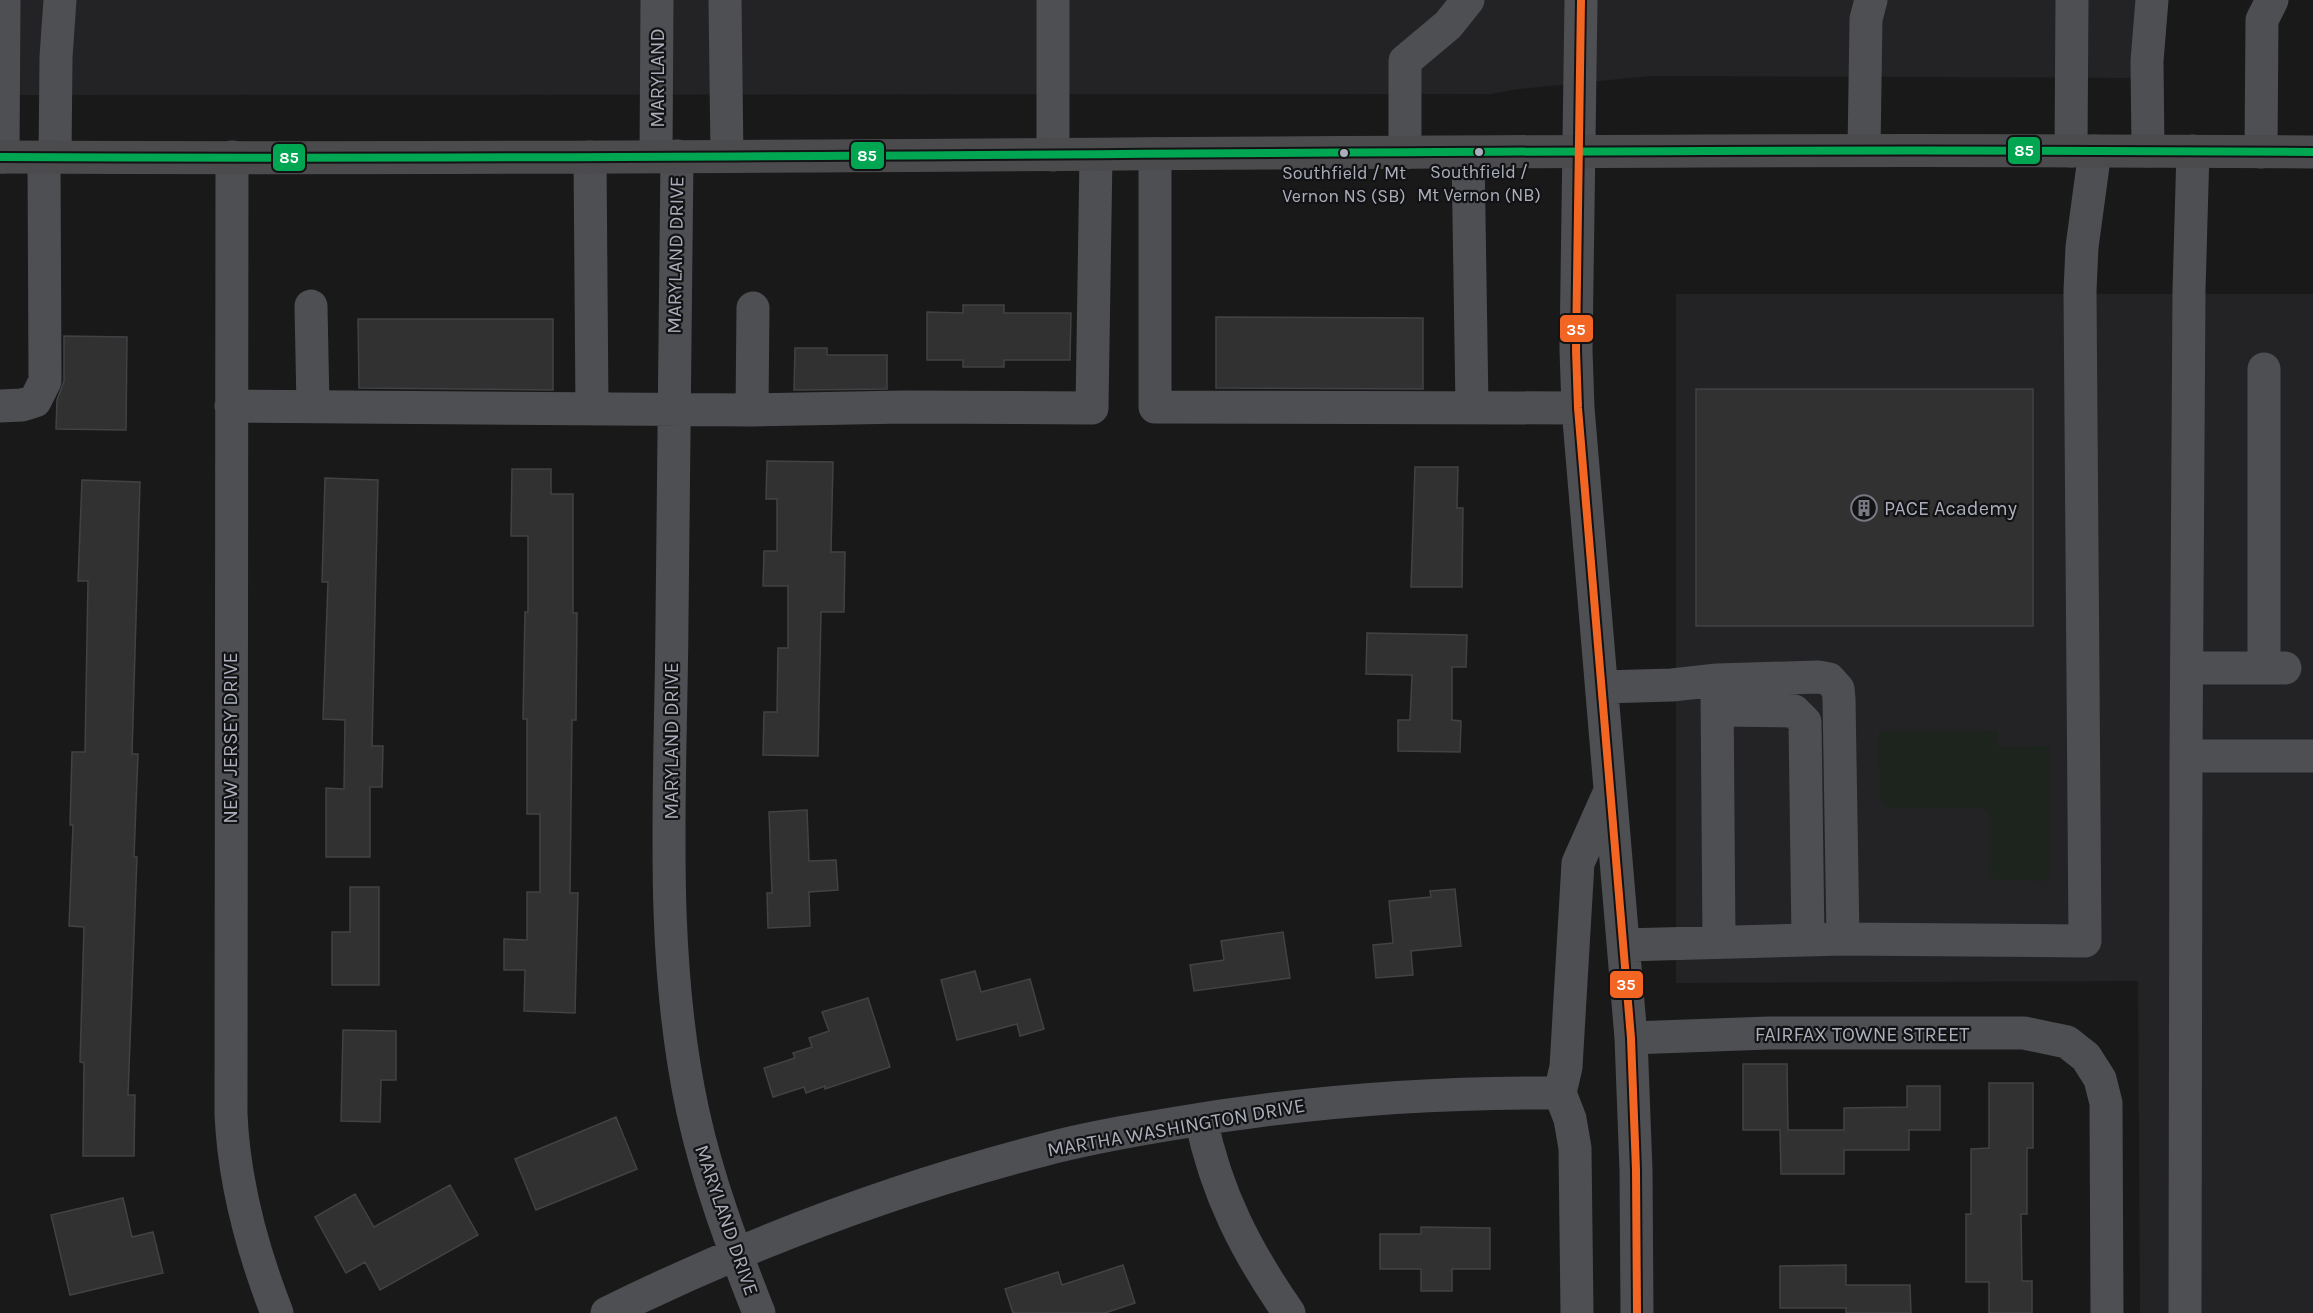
<svg xmlns="http://www.w3.org/2000/svg" width="2313" height="1313" font-family="Karla,sans-serif">
  <style>
    .built { fill: #232325 }
    .green { fill: #1d241d }
    .building { fill: #313131; stroke: #414245; stroke-width: 1.5 }
    .lines { fill: none; stroke-linecap: round; stroke-linejoin: round }
    .minor { stroke: #4d4f52; stroke-width: 33 }
    .major { stroke: #4b4b4e; stroke-width: 33 }
    .bus-1-casing { stroke: #131315; stroke-width: 12 }
    .bus-2-casing { stroke: #131315; stroke-width: 12 }
    .bus-1 { stroke: #00a651; stroke-width: 8 }
    .bus-2 { stroke: #f26522; stroke-width: 8 }
    .bus-dot { fill: #aaafbb; stroke: #131315; stroke-width: 2 }
    .labels { text-anchor: middle; stroke-width: 4.5; stroke-linejoin: round; paint-order: stroke }
    .bus-label { font-size: 18px; fill: #aaafbb; stroke: #131315 }
    .street-label { font-size: 20px; fill: #aaafbb; stroke: #131315 }
    .poi-label { font-size: 20px; fill: #aaafbb; stroke: #131315; text-anchor: start }
    .line-badge { stroke: #131315; stroke-width: 2 }
    .badge-label { font-size: 16px; text-anchor: middle; font-weight: bold; fill: #fff }
  </style>
  <rect width="100%" height="100%" fill="#191919"/>
  <path class="built" d="M0,0H2140V78L1650,76L1519,89L1491,94L0,95Z
    M1676,294H2313V1313H2140L2138,981L1676,983Z"/>
  <path class="green" d="M1998,731V747L2049,746L2050,877L2045,881L1988,879L1989,813L1981,808H1888L1880,798L1879,732Z"/>
  <path class="building" d="M963,305H1004V313H1071L1070,360H1004V367H963V360H927V312L963,313Z
    M1216,317L1423,318V389L1216,388Z
    M358,319H553V390L359,388Z
    M64,336L127,337L126,430L56,429L57,400L64,381Z
    M795,348H827V355H887V389L794,390Z
    M1696,389H2033V626H1696Z
    M767,461L833,462L831,552H845L844,612H821L818,756L763,755L764,712H777L778,648H788V586H763L764,551H777V499H766Z
    M1415,467H1458L1457,508H1463L1462,587H1411Z
    M512,469H551V494H573V613H577L576,720H572L570,893H578L575,1013L524,1011L525,970H504V939L527,940V892H540V814H527V719H523L525,612H528V536H511Z
    M325,478L378,480L372,746H383L382,787H370V857H326V788L344,789L345,720L323,719L328,582H322Z
    M82,480L140,482L132,754H138L134,857H137L128,1095H135L134,1156H83L84,1063L80,1062L84,927L69,926L73,825H70L72,752H85L88,581H78Z
    M1367,633L1467,635L1466,667H1452V720L1461,721L1460,752L1398,751V720H1410L1412,675L1366,674Z
    M807,810L809,861L836,860L838,890L809,892L810,926L768,928L767,893H772L769,812Z
    M350,887H379V985H332V932H350Z
    M1455,889L1461,946L1411,951L1413,975L1376,978L1373,945L1393,943L1389,901L1431,897L1430,891Z
    M1283,932L1290,978L1194,991L1190,965L1224,960L1221,941Z
    M975,971L981,992L1030,979L1044,1029L1020,1036L1017,1024L957,1040L941,980Z
    M868,998L890,1067L825,1089V1086L806,1093L804,1087L773,1097L764,1068L795,1058L793,1053L812,1047L809,1038L829,1031L822,1012Z
    M343,1030L396,1031V1080H381L380,1122L341,1121Z
    M1743,1064H1787L1788,1130H1844V1108L1907,1107V1086H1940V1130H1909V1150H1844V1174H1781L1780,1130H1743Z
    M1989,1083H2033V1148H2027V1214H2021L2022,1281H2032V1313H1989V1282H1966V1214H1971V1149L1989,1148Z
    M616,1117L637,1169L536,1210L515,1159Z
    M450,1185L478,1235L380,1290L365,1262L346,1273L315,1217L355,1194L374,1227Z
    M123,1198L132,1237L153,1232L163,1273L70,1295L51,1215Z
    M1421,1227L1490,1228V1269H1452V1291H1421V1269H1380V1234H1421Z
    M1123,1265L1135,1303L1105,1313H1013L1005,1289L1058,1272L1062,1285Z
    M1846,1265V1285H1910L1911,1313H1846V1308H1780V1266Z"/>
  <g class="lines">
    <path class="minor" d="M725,0L727,156
      M1053,0V155
      M1581,0L1576,350L1578,408L1631,1038L1636,1170L1637,1313
      M1864,150L1866,19L1871,0
      M2071,151L2072,0
      M2148,151L2147,61L2152,0
      M2261,152L2262,20L2272,0
      M1405,153V61L1448,25L1468,0
      M1468,153L1472,407
      M1155,154V407L1578,408
      M656,156L657,0
      M677,156C674,311 673,466 672,620C671,783 658,952 693,1112C708,1181 733,1247 759,1313
      M3,157L4,0
      M55,157L56,57L60,0
      M232,157L231,1114C234,1183 252,1249 277,1313
      M590,157L592,408
      M311,306L313,406
      M2264,369V667
      M0,406L22,405L35,401L45,381L44,158
      M231,406L752,410L904,407L1092,408L1096,155
      M752,410L753,308
      M2187,668H2285
      M1603,687L1672,685L1717,680L1818,677L1829,679L1838,689L1839,699L1843,939L1624,945
      M1717,689L1719,942
      M1717,710L1794,711L1805,722L1808,940
      M2186,756H2313
      M1843,939L2085,941L2080,291L2082,247L2095,151
      M1631,1038L1769,1033H2024L2067,1042L2086,1057L2100,1079L2106,1103L2107,1313
      M1201,1119C1216,1193 1246,1251 1289,1313
      M607,1313C747,1244 892,1189 1043,1150C1083,1139 1124,1132 1165,1125C1297,1102 1426,1092 1560,1093
      M1577,1313L1575,1148L1570,1119L1560,1093L1566,1067L1578,863L1610,791
      M2185,1313L2186,756L2189,290L2193,151"/>
    <path class="major" d="M0,157C771,161 1542,146 2313,152"/>
    <g class="bus-1-casing">
      <path id="bus-1" d="M0,157C771,161 1542,146 2313,152"/>
    </g>
    <g class="bus-2-casing">
      <path id="bus-2" d="M1581,0L1576,350L1578,408L1631,1038L1636,1170L1637,1313"/>
    </g>
    <use href="#bus-1" class="bus-1"/>
    <use href="#bus-2" class="bus-2"/>
  </g>
  <defs>
    <g id="building-ring" transform="scale(1.35)"><circle r="9.5" fill="#131315" stroke="#777a82" stroke-width="1.5"/><path d="M-4-6H4V6H1V3H-1V6H-4ZM-2.5-4.3h1.7v1.8h-1.7ZM.8-4.3h1.7v1.8H.8ZM-2.5-1h1.7V.8h-1.7ZM.8-1h1.7V.8H.8Z" fill="#777a82"/></g>
  </defs>
  <g fill-rule="evenodd">
    <use href="#building-ring" x="1864" y="508"/>
  </g>
  <g class="bus-dot">
    <circle cx="1479" cy="152" r="5"/>
    <circle cx="1344" cy="153" r="5"/>
  </g>
  <g class="labels">
    <g class="bus-label">
      <text x="1479" y="178">Southfield /<tspan x="1479" dy="23">Mt Vernon (NB)</tspan></text>
      <text x="1344" y="179">Southfield / Mt<tspan x="1344" dy="23">Vernon NS (SB)</tspan></text>
    </g>
    <g class="street-label">
      <text transform="translate(657 78) rotate(-90)" y="7">MARYLAND</text>
      <text transform="translate(675 255) rotate(-89)" y="7">MARYLAND DRIVE</text>
      <text transform="translate(230 738) rotate(-90)" y="7">NEW JERSEY DRIVE</text>
      <text transform="translate(671 741) rotate(-90)" y="7">MARYLAND DRIVE</text>
      <text x="1862" y="1041">FAIRFAX TOWNE STREET</text>
      <text transform="translate(1176 1127) rotate(-10)" y="7">MARTHA WASHINGTON DRIVE</text>
      <text transform="translate(727 1220) rotate(71)" y="7">MARYLAND DRIVE</text>
    </g>
    <g class="poi-label">
      <text x="1884" y="515">PACE Academy</text>
    </g>
  </g>
  <g class="line-badge">
    <rect x="2007" y="136" width="34" height="29" rx="6" fill="#00a651"/>
    <rect x="850" y="141" width="35" height="29" rx="6" fill="#00a651"/>
    <rect x="272" y="143" width="34" height="29" rx="6" fill="#00a651"/>
    <rect x="1559" y="314" width="35" height="29" rx="6" fill="#f26522"/>
    <rect x="1609" y="970" width="35" height="29" rx="6" fill="#f26522"/>
  </g>
  <g class="badge-label">
    <text x="2024" y="156">85</text>
    <text x="867" y="161">85</text>
    <text x="289" y="163">85</text>
    <text x="1576" y="335">35</text>
    <text x="1626" y="990">35</text>
  </g>
</svg>
